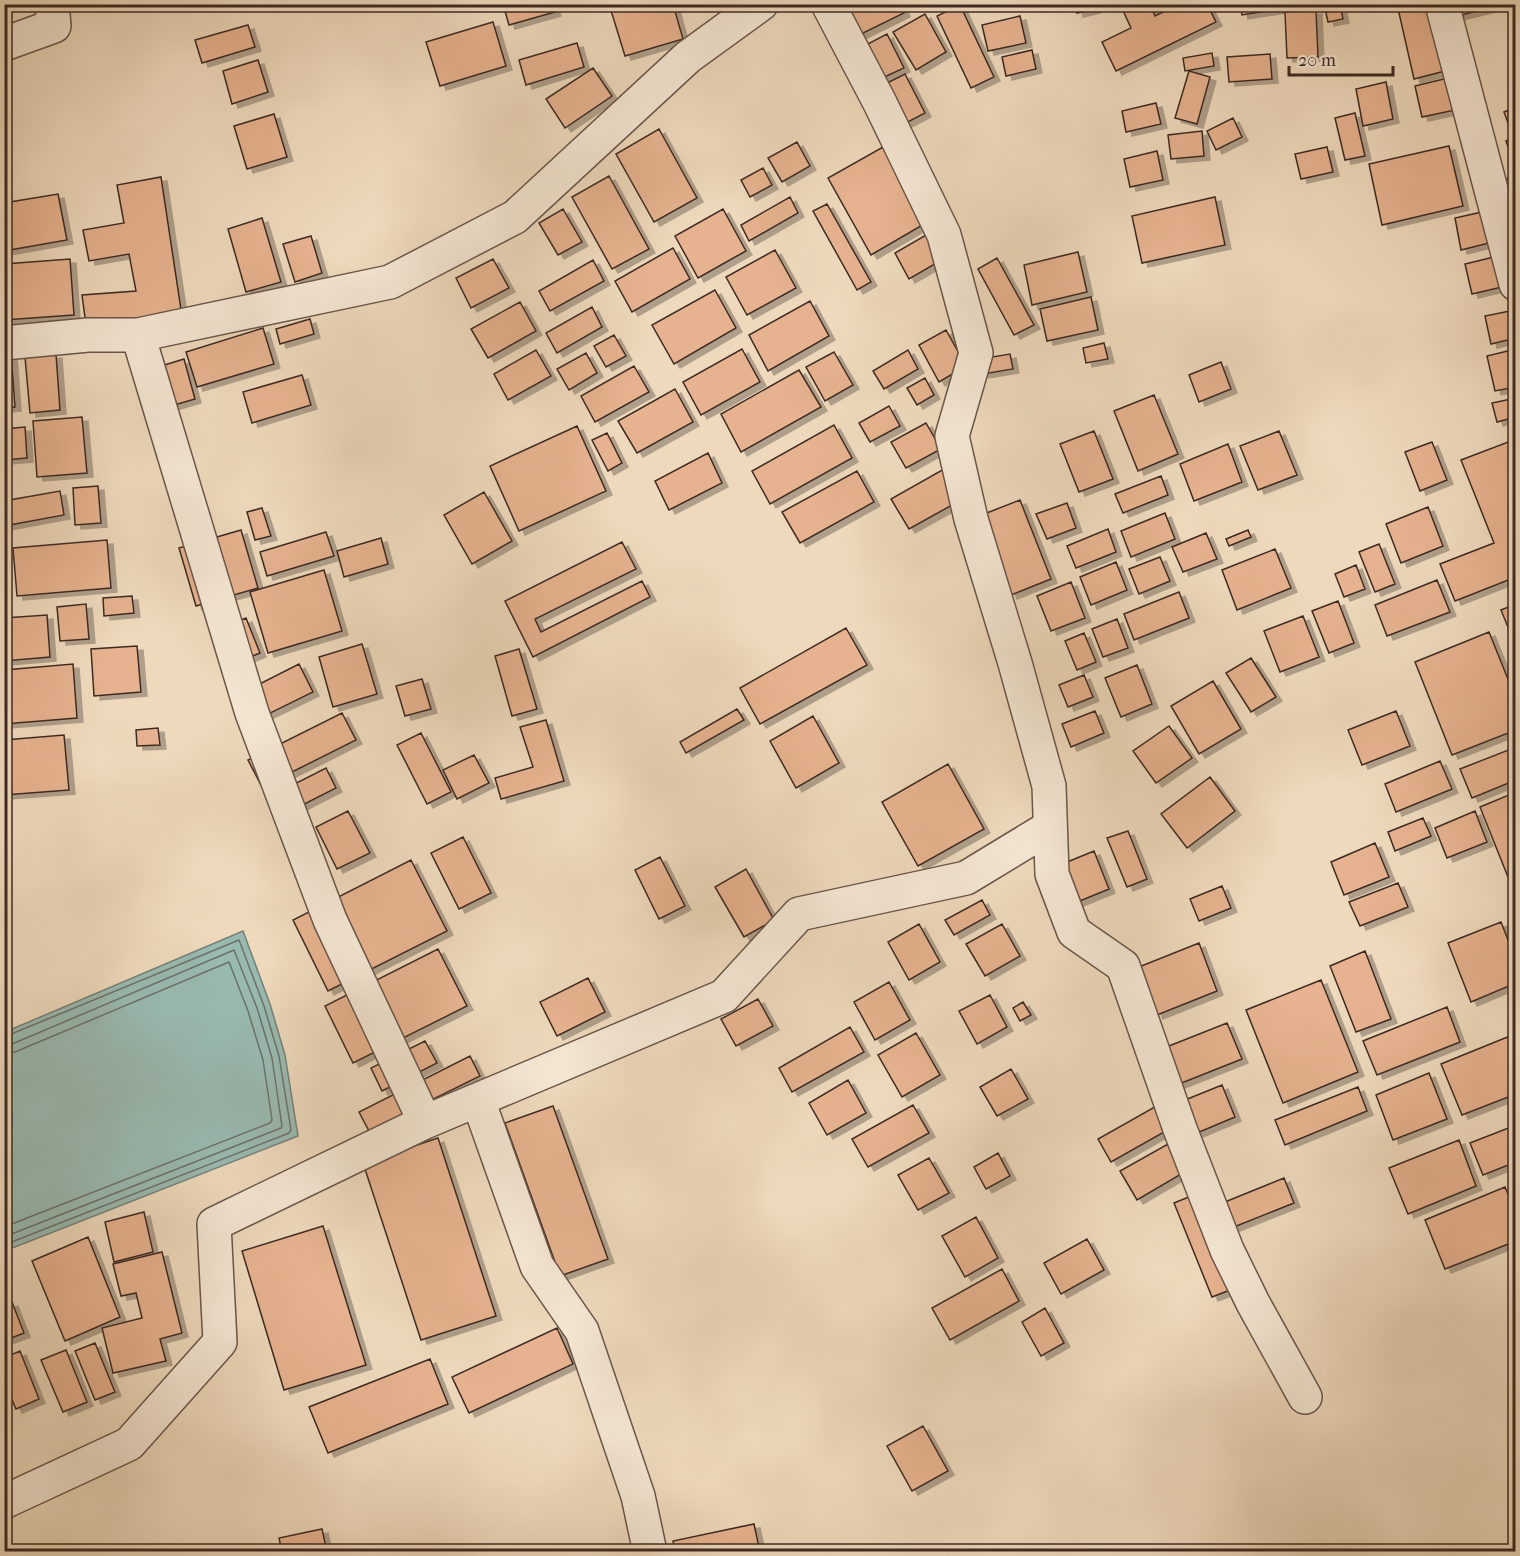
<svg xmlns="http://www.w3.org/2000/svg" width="1520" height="1556" font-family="'IM FELL French Canon',serif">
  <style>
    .water { fill: #99bab1; stroke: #758078; stroke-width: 1.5 }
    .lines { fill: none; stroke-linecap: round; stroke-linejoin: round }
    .shore { stroke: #6c726a; stroke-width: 1.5 }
    .building { fill: #e6b28f; stroke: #3e2a23; stroke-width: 1.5; filter: url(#shadow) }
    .street-casing { stroke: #6a5649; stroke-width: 36 }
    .street { stroke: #f4e6d3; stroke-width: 33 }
  </style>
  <defs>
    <filter id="shadow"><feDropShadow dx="6" dy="4" stdDeviation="0" flood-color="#0004"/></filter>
  </defs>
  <rect width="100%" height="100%" fill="#eed9bc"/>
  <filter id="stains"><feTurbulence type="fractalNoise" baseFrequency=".00333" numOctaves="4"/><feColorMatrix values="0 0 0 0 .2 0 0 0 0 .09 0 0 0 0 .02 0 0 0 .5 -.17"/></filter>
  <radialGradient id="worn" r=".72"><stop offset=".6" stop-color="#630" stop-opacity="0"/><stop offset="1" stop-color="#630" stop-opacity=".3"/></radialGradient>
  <path class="water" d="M243,931L270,1004L285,1055L298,1136L5,1251V1032Z"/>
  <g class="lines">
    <path class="shore" d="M4,1037L239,940L264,1006L279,1056L291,1130L289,1133L4,1245
      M4,1045L12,1044L234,950L257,1008L272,1058L282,1126L281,1128L4,1237
      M4,1054L15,1052L229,962L248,1011L263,1060L272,1120L270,1123L4,1227"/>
  </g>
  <path class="building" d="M503,4H553L555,12L509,25Z
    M609,4H673L683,39L625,56Z
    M839,4H900L904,13L855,37Z
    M1075,4H1094L1095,9L1077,13Z
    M1120,4H1150L1155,16L1179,4H1207L1216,22L1116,71L1102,42L1131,28Z
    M1240,4H1298V6L1242,15Z
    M1324,4H1340L1343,19L1328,22Z
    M1397,4H1430L1445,71L1414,79Z
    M1450,4H1490V8L1453,17Z
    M960,5L994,77L971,88L937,16Z
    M1316,10L1318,57L1287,58L1285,12Z
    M925,14L946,52L916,70L893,32Z
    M1020,16L1026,43L988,51L982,25Z
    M493,22L506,66L440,86L426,42Z
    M248,25L255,47L202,63L195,40Z
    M887,34L904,68L878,80L862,47Z
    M577,43L584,67L526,85L519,60Z
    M1032,50L1036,69L1006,76L1002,57Z
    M1212,53L1214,66L1185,71L1183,58Z
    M1270,54L1272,79L1229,82L1227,57Z
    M258,60L268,92L232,104L223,71Z
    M593,68L612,96L565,128L546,99Z
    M1189,71L1210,77L1197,124L1175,118Z
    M905,74L925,113L904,124L885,84Z
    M1448,78L1455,110L1422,117L1415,86Z
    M1386,82L1393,119L1363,126L1356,89Z
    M1156,103L1161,124L1126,132L1122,111Z
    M1516,107V126L1510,128L1504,112Z
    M1355,113L1365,156L1345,160L1335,118Z
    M274,114L287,157L247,169L234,126Z
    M1233,118L1242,137L1216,150L1207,131Z
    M659,129L697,198L654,222L616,154Z
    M1202,131L1204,156L1171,159L1168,135Z
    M1516,137V167H1515L1506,141Z
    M797,142L810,166L782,182L768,158Z
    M1449,146L1463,206L1382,225L1369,164Z
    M883,147L926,223L871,255L828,178Z
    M1327,147L1333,172L1301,179L1295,154Z
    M1157,151L1163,180L1130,187L1124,159Z
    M763,168L772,185L750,197L741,180Z
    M609,176L649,249L612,269L572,197Z
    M1516,176V220L1501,181Z
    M161,177L183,323L86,325L82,295L136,291L129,254L89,261L83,230L124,223L117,185Z
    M58,194L67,240L4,251V203Z
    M790,197L798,213L749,241L741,225Z
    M1215,197L1225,245L1142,263L1132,216Z
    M827,204L871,282L857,290L813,211Z
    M563,209L582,242L558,255L539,223Z
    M723,209L746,251L698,278L675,236Z
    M1482,212L1489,243L1461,250L1455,218Z
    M262,218L281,282L246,292L228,229Z
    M926,235L940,261L909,279L895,253Z
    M311,236L322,273L295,282L283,244Z
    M673,248L690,279L632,312L615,281Z
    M775,250L796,288L747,315L726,277Z
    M1078,252L1087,292L1032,305L1024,265Z
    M1494,257L1502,287L1472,294L1465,264Z
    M997,258L1034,325L1014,335L978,269Z
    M70,259L74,315L4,320V264Z
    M493,259L509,288L471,308L456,278Z
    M593,260L604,281L550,311L539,291Z
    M715,290L736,328L674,364L652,325Z
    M1091,297L1098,330L1047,341L1040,309Z
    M810,301L829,336L768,371L749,335Z
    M520,302L536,331L488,358L471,329Z
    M592,307L602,327L557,353L546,333Z
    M1515,310L1516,338L1491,344L1485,316Z
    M310,319L314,334L280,344L276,329Z
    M263,328L274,364L197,387L186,352Z
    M946,330L966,366L939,382L919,345Z
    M614,335L626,356L606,367L594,346Z
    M1104,343L1108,359L1086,363L1083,348Z
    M742,349L760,382L701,415L683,382Z
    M1516,349V387L1495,391L1487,356Z
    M536,350L551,376L508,400L494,374Z
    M908,350L918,369L884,389L873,371Z
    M11,352L15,407L4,408V353Z
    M834,352L853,385L825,401L806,367Z
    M586,353L597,373L569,390L557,369Z
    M56,354L60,410L30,413L25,357Z
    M1010,354L1013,369L983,374L980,359Z
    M184,359L195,399L154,411L142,372Z
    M1221,362L1231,389L1199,402L1189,375Z
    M634,366L649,392L595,422L581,396Z
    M799,370L821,407L741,452L721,414Z
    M302,375L311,405L252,423L243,392Z
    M925,378L934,395L917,405L907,388Z
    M675,389L693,422L637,453L618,421Z
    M1154,395L1178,454L1138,471L1114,411Z
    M1516,398V417L1497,422L1492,403Z
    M889,406L900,426L870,442L859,423Z
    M82,417L87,473L37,477L33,421Z
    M926,423L941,449L906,468L891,442Z
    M834,425L852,458L770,504L752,471Z
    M577,426L606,491L519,531L490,466Z
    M25,427L27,458L4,460V429Z
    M1094,431L1113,479L1079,492L1060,444Z
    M1279,431L1297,475L1258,490L1240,446Z
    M607,433L622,463L608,471L592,440Z
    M1516,439V577L1455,601L1440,564L1494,543L1461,460Z
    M1432,442L1447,480L1420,491L1405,452Z
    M1228,444L1242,482L1194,501L1180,464Z
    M708,453L722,483L669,510L655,481Z
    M944,469L961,500L909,529L891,499Z
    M857,471L874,502L800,543L782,512Z
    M1161,476L1168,495L1123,513L1115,494Z
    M98,486L101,523L75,525L73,488Z
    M60,491L64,515L4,526V501Z
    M484,492L512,541L472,564L444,515Z
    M1020,500L1051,579L1011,595L979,516Z
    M1067,503L1076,528L1047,539L1036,514Z
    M1428,507L1443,546L1401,563L1386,524Z
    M262,508L271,536L255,540L247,512Z
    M1165,513L1175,539L1131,557L1121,531Z
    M1108,529L1116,552L1076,568L1067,546Z
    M241,530L258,588L196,606L179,548Z
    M1248,530L1251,537L1229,546L1226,539Z
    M326,532L334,556L267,576L260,552Z
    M1206,533L1217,559L1183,572L1172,547Z
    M381,538L388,564L344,577L337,551Z
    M107,540L111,588L17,596L13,548Z
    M622,542L636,569L535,619L541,632L642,581L650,597L533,657L505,601Z
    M1379,544L1395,584L1375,592L1359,552Z
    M1275,549L1291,588L1237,610L1222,570Z
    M1160,557L1170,581L1139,594L1129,569Z
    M1116,562L1127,590L1091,605L1080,577Z
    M1356,565L1365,589L1344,597L1335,574Z
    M324,570L342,631L268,653L250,592Z
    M1437,580L1450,612L1387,636L1375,605Z
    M1071,582L1085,618L1051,631L1037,596Z
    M1179,592L1189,618L1134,640L1124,614Z
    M132,596L134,613L104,616L103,598Z
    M1338,601L1354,643L1329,653L1312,611Z
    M86,604L89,639L60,641L57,607Z
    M1516,604V647L1501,610Z
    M47,615L50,657L4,661V618Z
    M1303,616L1319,657L1280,672L1264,631Z
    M246,618L260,653L225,667L211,632Z
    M1117,619L1128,648L1103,657L1092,629Z
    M846,628L867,665L760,724L740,688Z
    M1489,632L1516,699V730L1452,755L1415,662Z
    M1084,633L1096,662L1077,670L1065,641Z
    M362,644L377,694L333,707L319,657Z
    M137,646L141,692L94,696L91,649Z
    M519,649L537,709L512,716L495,656Z
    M1251,658L1276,697L1251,712L1226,673Z
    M73,664L77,718L4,724V670Z
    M299,664L313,692L246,725L232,698Z
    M1137,665L1152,704L1121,717L1105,678Z
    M1084,675L1093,697L1068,707L1059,685Z
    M422,679L431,709L405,716L396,686Z
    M1213,681L1241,729L1199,754L1171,706Z
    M737,709L744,720L686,753L680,742Z
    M1095,711L1104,733L1071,747L1062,724Z
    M1396,711L1410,746L1362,765L1348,730Z
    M342,713L356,740L262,787L248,760Z
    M813,716L839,763L796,788L770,741Z
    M546,720L564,781L501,799L495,778L533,767L520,727Z
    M1169,726L1192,758L1156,783L1133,751Z
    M158,728L160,745L137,746L136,730Z
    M421,733L451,792L427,804L397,745Z
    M64,735L69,790L4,795V740Z
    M1516,747V780L1472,798L1460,769Z
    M474,755L489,783L457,799L443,770Z
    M1440,761L1452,789L1396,812L1385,784Z
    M948,764L984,829L918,866L882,802Z
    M326,768L336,788L277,818L267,798Z
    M1210,777L1235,811L1187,848L1161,814Z
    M1516,792V874L1508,877L1480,807Z
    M348,811L370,853L337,869L316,827Z
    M1475,811L1487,842L1447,858L1435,828Z
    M1423,818L1431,836L1395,851L1388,832Z
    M1128,831L1147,879L1127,887L1107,838Z
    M463,837L491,893L459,909L431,853Z
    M1375,843L1389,877L1344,895L1331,862Z
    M1094,851L1109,889L1075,903L1060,865Z
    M660,857L685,906L659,919L635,870Z
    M411,860L447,931L328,991L293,920Z
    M746,869L774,920L744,937L715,887Z
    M1398,883L1408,907L1360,926L1349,902Z
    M1222,886L1231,908L1199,921L1190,899Z
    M982,900L990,915L954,935L945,920Z
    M1501,922L1516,960V983L1471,1002L1448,943Z
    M919,924L940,962L909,980L888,942Z
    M1002,924L1020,956L985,976L966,944Z
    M1199,943L1217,991L1157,1015L1139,967Z
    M438,949L467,1006L353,1063L325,1006Z
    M1365,951L1391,1019L1356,1032L1330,966Z
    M588,978L605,1012L557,1036L540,1002Z
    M1321,980L1358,1072L1283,1103L1246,1010Z
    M889,982L910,1020L875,1040L854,1002Z
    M990,995L1007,1027L977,1044L959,1011Z
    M758,999L773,1026L736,1046L721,1019Z
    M1023,1002L1031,1015L1020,1021L1013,1008Z
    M1447,1007L1460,1042L1377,1075L1363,1041Z
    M1227,1023L1242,1059L1179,1084L1164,1048Z
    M850,1027L864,1052L792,1092L779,1068Z
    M916,1033L940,1075L902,1097L878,1055Z
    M1510,1036L1516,1050V1094L1462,1115L1441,1064Z
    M425,1041L437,1063L382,1091L371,1068Z
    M470,1056L480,1076L369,1131L359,1112Z
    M1011,1069L1028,1099L997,1116L980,1087Z
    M1429,1073L1447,1119L1393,1140L1376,1095Z
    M848,1080L866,1113L827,1135L809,1103Z
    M1222,1085L1235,1117L1197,1133L1185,1100Z
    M1358,1087L1367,1111L1285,1145L1275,1120Z
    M1160,1104L1173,1127L1111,1162L1098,1139Z
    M913,1105L929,1133L868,1167L852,1139Z
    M553,1106L608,1259L560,1276L505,1123Z
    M1516,1125V1162L1483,1175L1470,1143Z
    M438,1138L496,1316L421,1340L363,1163Z
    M1459,1140L1476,1186L1408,1214L1389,1168Z
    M1168,1144L1183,1173L1137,1200L1120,1171Z
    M998,1153L1010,1176L986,1189L974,1167Z
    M929,1158L949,1193L918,1210L898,1175Z
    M1284,1178L1294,1203L1229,1229L1220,1204Z
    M1505,1187L1516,1213V1241L1445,1269L1425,1220Z
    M1201,1192L1238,1287L1212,1297L1174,1203Z
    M144,1212L153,1252L114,1262L105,1222Z
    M976,1217L998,1258L965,1277L942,1236Z
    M323,1226L366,1365L284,1390L242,1251Z
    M88,1237L120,1317L65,1341L32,1261Z
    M1087,1239L1104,1270L1061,1294L1044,1263Z
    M162,1252L182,1333L160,1339L166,1361L113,1373L102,1328L142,1318L136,1293L121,1296L113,1264Z
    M1002,1269L1019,1301L950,1340L932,1308Z
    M12,1302L24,1333L4,1341V1305Z
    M1045,1308L1064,1343L1041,1356L1022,1322Z
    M557,1328L573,1364L469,1413L452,1377Z
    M95,1343L115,1392L95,1400L75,1351Z
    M66,1350L87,1402L63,1412L41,1360Z
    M20,1351L39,1399L16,1409L4,1381V1358Z
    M430,1359L448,1404L328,1453L309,1407Z
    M923,1426L948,1471L912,1491L887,1446Z
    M754,1524L760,1552H675L673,1541Z
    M322,1529L327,1552H282L279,1538Z"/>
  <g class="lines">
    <g class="street-casing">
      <path id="street" d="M828,4L880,103L944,235L976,353L952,436L971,519L1015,663L1049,786L1052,874L1074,932L1123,966L1180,1129L1227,1250L1253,1303L1305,1397
        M1442,4L1516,284
        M4,44L54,26L52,4
        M138,335L252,713L330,920L425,1122
        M4,343L88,335H138L390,282L515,217L688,57L761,4
        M478,1100L537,1266L582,1331L638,1496L650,1552
        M4,1502L129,1444L220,1342L214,1224L425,1122L724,996L799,914L966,878L1050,827"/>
    </g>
    <use href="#street" class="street"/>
  </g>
  <rect width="1520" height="1556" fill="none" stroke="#eed9bc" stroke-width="24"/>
  <rect x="6" y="6" width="1508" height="1544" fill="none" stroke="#3e2a23" stroke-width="3"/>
  <rect x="12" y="12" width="1496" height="1532" fill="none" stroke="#3e2a23" stroke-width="1.5"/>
  <path d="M1289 66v9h104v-9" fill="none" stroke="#3e2a23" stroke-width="3"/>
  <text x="1298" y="66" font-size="18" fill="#3e2a23" stroke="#f4e6d3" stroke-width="4.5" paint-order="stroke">20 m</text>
  <rect width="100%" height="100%" filter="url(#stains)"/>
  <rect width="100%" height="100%" fill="url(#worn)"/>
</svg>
